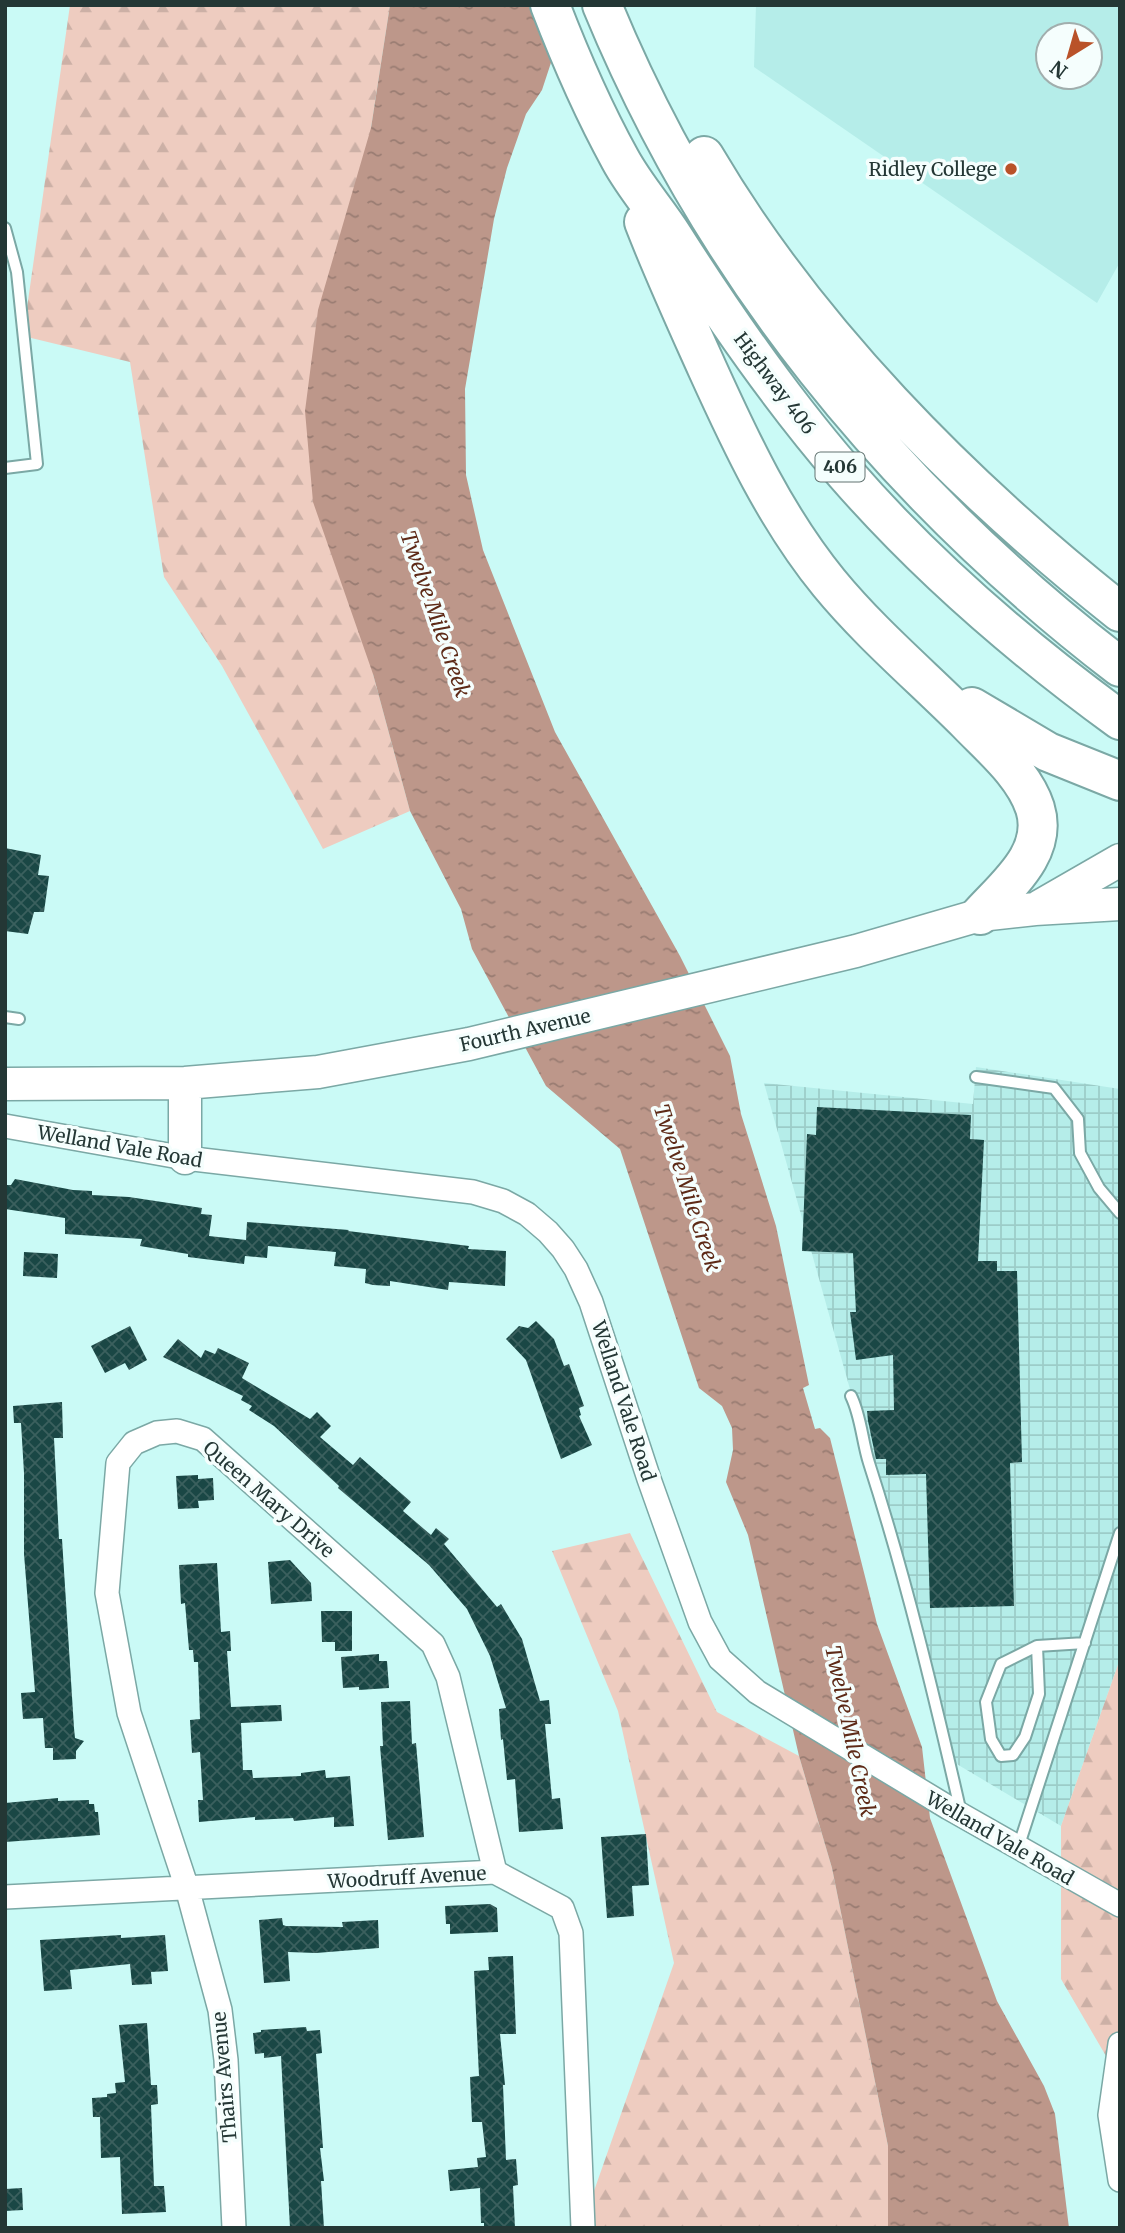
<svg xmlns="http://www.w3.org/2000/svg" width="1125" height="2233" font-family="Merriweather,serif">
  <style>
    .built { fill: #b5ede9; fill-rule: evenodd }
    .industrial { fill: url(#industrial-grid) }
    .forest { fill: url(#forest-firs) }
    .water { fill: url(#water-ripples) }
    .building { fill: url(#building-cross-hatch) }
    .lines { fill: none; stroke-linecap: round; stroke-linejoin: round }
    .lane-casing { stroke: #7ba8a5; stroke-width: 14 }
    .street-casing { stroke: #7ba8a5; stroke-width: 26 }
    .secondary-casing { stroke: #7ba8a5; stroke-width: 35 }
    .highway-casing { stroke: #7ba8a5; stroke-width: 42 }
    .lane { stroke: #fff; stroke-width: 10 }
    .street { stroke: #fff; stroke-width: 23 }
    .secondary { stroke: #fff; stroke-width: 32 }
    .highway { stroke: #fff; stroke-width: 38 }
    .poi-dot { fill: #b95229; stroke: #f5fefd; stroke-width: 2.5 }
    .labels { text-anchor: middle; stroke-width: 7; stroke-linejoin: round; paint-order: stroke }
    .shield { fill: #f5fefd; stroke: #637371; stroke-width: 2 }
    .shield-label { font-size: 18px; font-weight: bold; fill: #243735 }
    .poi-label { font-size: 19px; fill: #243735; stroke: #f5fefd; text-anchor: end }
    .street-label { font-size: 19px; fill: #243735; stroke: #f5fefd }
    .water-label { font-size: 21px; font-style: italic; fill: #5d2a17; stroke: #f5fefd }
  </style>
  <defs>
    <pattern id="industrial-grid" width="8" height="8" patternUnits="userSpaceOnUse" patternTransform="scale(1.75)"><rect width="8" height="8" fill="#b5ede9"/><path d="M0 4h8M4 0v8" fill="none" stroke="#9cccc8"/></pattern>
    <pattern id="forest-firs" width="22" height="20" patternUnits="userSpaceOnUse" patternTransform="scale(1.75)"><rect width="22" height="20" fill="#eeccc0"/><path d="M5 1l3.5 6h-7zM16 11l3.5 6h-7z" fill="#ccb0a6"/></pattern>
    <pattern id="water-ripples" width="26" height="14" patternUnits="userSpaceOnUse" patternTransform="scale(1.75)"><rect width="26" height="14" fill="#bd978a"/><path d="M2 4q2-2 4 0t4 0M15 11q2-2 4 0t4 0" fill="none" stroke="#997c72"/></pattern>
    <pattern id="building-cross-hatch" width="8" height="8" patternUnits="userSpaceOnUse" patternTransform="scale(1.75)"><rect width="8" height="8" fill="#1a4745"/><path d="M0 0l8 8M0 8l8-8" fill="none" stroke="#3b605e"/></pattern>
  </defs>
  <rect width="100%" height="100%" fill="#cafaf6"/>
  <path class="built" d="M756,5H1120V262L1097,303L754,67ZM1048,35H1090V77H1048Z"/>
  <path class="industrial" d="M976,1067L1120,1089V1659L1061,1826L955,1763L764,1083L973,1104Z"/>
  <path class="forest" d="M70,5H390L371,128L373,674L410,811L323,849L222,666L164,577L130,362L23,336Z
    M630,1533L717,1712L799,1756L832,1868L888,2146V2228H581L674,1963L618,1711L552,1551Z
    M1120,1659V2080L1061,1979V1826Z"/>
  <path class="water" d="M390,5H570L542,90L526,114L507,168L494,219L465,389L466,475L483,550L555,732L680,956L730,1056L741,1114L776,1226L809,1385L803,1388L815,1429L820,1428L830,1438L877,1624L922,1747L930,1818L997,2001L1044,2086L1055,2114L1069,2228H888V2146L832,1868L799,1756L748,1535L726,1482L733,1450L732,1428L722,1406L699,1388L620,1149L546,1086L472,949L461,909L410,811L373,674L313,502L305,411L318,310L371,128Z"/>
  <path class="building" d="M5,848L41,855L38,875L49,876L44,912H34L28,934L5,931Z
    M817,1107L971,1115L970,1139L984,1140L978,1261H997V1271H1017L1022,1462L1010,1463L1014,1606L930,1608L926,1474L886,1475V1459H876L868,1421L867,1411L894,1410L893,1355L856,1360L850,1312H856L853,1253L802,1251L807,1134L816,1135Z
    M15,1179L73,1190L92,1191V1195L129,1197L202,1208L201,1214L212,1215L209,1236L246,1240L247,1222L349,1230L348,1231L469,1246L468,1249L506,1251L505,1286L449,1282L448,1290L390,1281V1286L373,1285L365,1283L366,1269L334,1266L336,1252L268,1246L267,1258L245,1256L244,1264L188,1257V1254L140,1246L142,1239L65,1234V1218L5,1209V1185H11Z
    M24,1252L58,1254L57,1278L23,1276Z
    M536,1321L554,1339L564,1366L569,1364L584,1406L579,1408L581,1415L579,1416L592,1445L561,1459L526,1360L506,1339L519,1326L528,1328Z
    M130,1326L147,1360L129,1370L125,1363L105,1373L91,1346Z
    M178,1339L201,1358L205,1350L215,1354L218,1348L249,1363L242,1378L310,1419L317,1412L331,1426L320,1437L353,1465L360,1457L411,1502L403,1511L431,1535L436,1528L449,1539L444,1544L497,1607L501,1604L522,1639L540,1701L549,1700L551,1724H545L552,1799L560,1798L563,1829L519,1832L515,1779L507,1780L503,1739L501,1740L499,1709L506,1708L490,1656L467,1609L429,1565L338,1488L339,1486L274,1426L249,1410L252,1406L241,1400L243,1396L163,1357Z
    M62,1402L63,1438H54L59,1539H62L74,1728L75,1738L84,1741L76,1751V1759L53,1760V1748H45L43,1718L23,1719L21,1693L35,1692L24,1554V1473L21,1423H14L13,1406Z
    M198,1475V1479L213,1478L214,1500L198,1501L199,1508L178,1509L176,1476Z
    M290,1560L311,1583L312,1601L271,1604L268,1562Z
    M217,1563L221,1632L230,1631L231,1651H227L231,1707L281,1705L282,1721L241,1723L243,1770H252L253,1778L301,1776V1773L325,1770L326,1778L350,1776L354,1826L334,1827V1817L294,1821L293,1818L255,1820V1817L199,1822L198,1800H203L200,1752L192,1753L190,1720L200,1719L198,1662H194L193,1650H189L185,1603L181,1604L179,1565Z
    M321,1611H352V1651H335V1642H322Z
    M379,1654V1661H387L389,1688L359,1690V1687L343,1688L341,1657Z
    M410,1701L412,1744L416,1743L424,1837L388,1840L380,1746H383L381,1702Z
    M58,1798V1801L89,1800V1804H94L95,1812H98L100,1835L5,1842V1803Z
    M646,1834L649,1885L632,1886L634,1916L607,1918L601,1837Z
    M490,1904L497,1908L498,1932L450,1934V1924H446L445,1906Z
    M282,1918L283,1925L286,1926L343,1927L342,1922L378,1920L379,1948L316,1953L288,1952L290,1981L264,1983L259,1920Z
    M121,1935V1938L165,1935L168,1971L151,1972L152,1984L132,1985L130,1964L70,1970L72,1989L44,1991L40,1940Z
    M513,1956L516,2034H500L505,2085H503L506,2160L516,2159L518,2185L513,2186L515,2228H484V2223H481L480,2188L450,2191L448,2170L478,2167L477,2158L486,2157L482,2122H472L470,2077L479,2076L474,1971L489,1970L488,1957Z
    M147,2023L151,2085H157L158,2104L151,2105L154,2186H164L166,2212L122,2214L120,2157L101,2158L100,2117H93L92,2098L107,2097V2094L116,2093L115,2083L125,2082L119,2025Z
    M306,2027L307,2031L320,2030L322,2053L316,2054L323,2148H320L324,2181H321L324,2228H290L281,2056L264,2058V2053L255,2054L253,2033L261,2032V2030Z
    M22,2188L23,2210L5,2211V2189Z"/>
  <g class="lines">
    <g class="lane-casing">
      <path id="lane" d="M5,228L17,272L37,464L5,468
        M5,1017L19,1019
        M976,1077L1054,1088L1078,1119L1080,1153L1099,1188L1120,1213
        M851,1396C861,1416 862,1441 869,1463C906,1578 934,1695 961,1813
        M1037,1646L1039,1694L1025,1737L1013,1755L1001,1756L991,1739L986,1702L1001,1664L1037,1646L1085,1643
        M1018,1848L1120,1533"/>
    </g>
    <g class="street-casing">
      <path id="street" d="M5,1126L185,1158L473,1192L503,1201L527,1214L548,1232L563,1249L576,1269L591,1302L649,1479L700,1622L720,1659L757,1692L949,1808L1120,1905
        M5,1897L495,1872L562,1908L571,1933L583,2228
        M1120,2044L1110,2115L1120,2180
        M234,2228L226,2060L220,2010L187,1888L129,1713L107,1593L118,1463L134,1443L157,1433L177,1431L203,1439L433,1644L448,1677L495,1872"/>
    </g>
    <g class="secondary-casing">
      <path id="secondary" d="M1040,906L1120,860
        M5,1084L185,1083L318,1072L469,1044L856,951L980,915L1035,909L1120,904
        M185,1158V1083"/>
    </g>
    <g class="highway-casing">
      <path id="highway" d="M550,5C570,57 593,110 620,159C635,187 657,211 674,238C726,320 781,399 845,473C925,565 1021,648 1120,720
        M602,5C712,272 892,492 1120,667
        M704,156C807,331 961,486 1120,612
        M644,222C663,271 685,319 707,368C741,443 776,518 829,583C870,633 921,676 967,722C991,747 1024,774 1035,808C1049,853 1006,886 980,915
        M972,707L1048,752L1120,781"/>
    </g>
    <use href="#lane" class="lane"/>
    <use href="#street" class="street"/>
    <use href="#secondary" class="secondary"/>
    <use href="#highway" class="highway"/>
  </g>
  <circle class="poi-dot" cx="1011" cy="169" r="7"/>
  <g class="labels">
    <rect class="shield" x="815.5" y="452.5" width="49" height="29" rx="5"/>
    <g class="shield-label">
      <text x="840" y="473">406</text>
    </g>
    <g class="poi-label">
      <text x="997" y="176">Ridley College</text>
    </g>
    <g class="street-label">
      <text transform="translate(775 383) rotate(53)" y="7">Highway 406</text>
      <text transform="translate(525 1030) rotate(-13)" y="7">Fourth Avenue</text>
      <text transform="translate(120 1146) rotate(10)" y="7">Welland Vale Road</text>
      <text transform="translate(624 1401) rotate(72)" y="7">Welland Vale Road</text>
      <text transform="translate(269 1499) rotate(41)" y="7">Queen Mary Drive</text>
      <text transform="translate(1000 1838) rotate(30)" y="7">Welland Vale Road</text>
      <text transform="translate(407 1877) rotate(-3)" y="7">Woodruff Avenue</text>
      <text transform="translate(224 2077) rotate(-95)" y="7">Thairs Avenue</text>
    </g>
    <g class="water-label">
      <text transform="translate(435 614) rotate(71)" y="7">Twelve Mile Creek</text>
      <text transform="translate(687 1188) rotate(72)" y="7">Twelve Mile Creek</text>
      <text transform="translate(850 1731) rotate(78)" y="7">Twelve Mile Creek</text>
    </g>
  </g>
  <rect width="1125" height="2233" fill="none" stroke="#243735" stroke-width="14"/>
  <g transform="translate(1069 56) rotate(217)"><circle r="33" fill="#f5fefd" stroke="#a1aead" stroke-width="2"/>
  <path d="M0-5L12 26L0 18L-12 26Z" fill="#b95229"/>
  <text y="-10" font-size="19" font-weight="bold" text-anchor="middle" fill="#243735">N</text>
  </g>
</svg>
